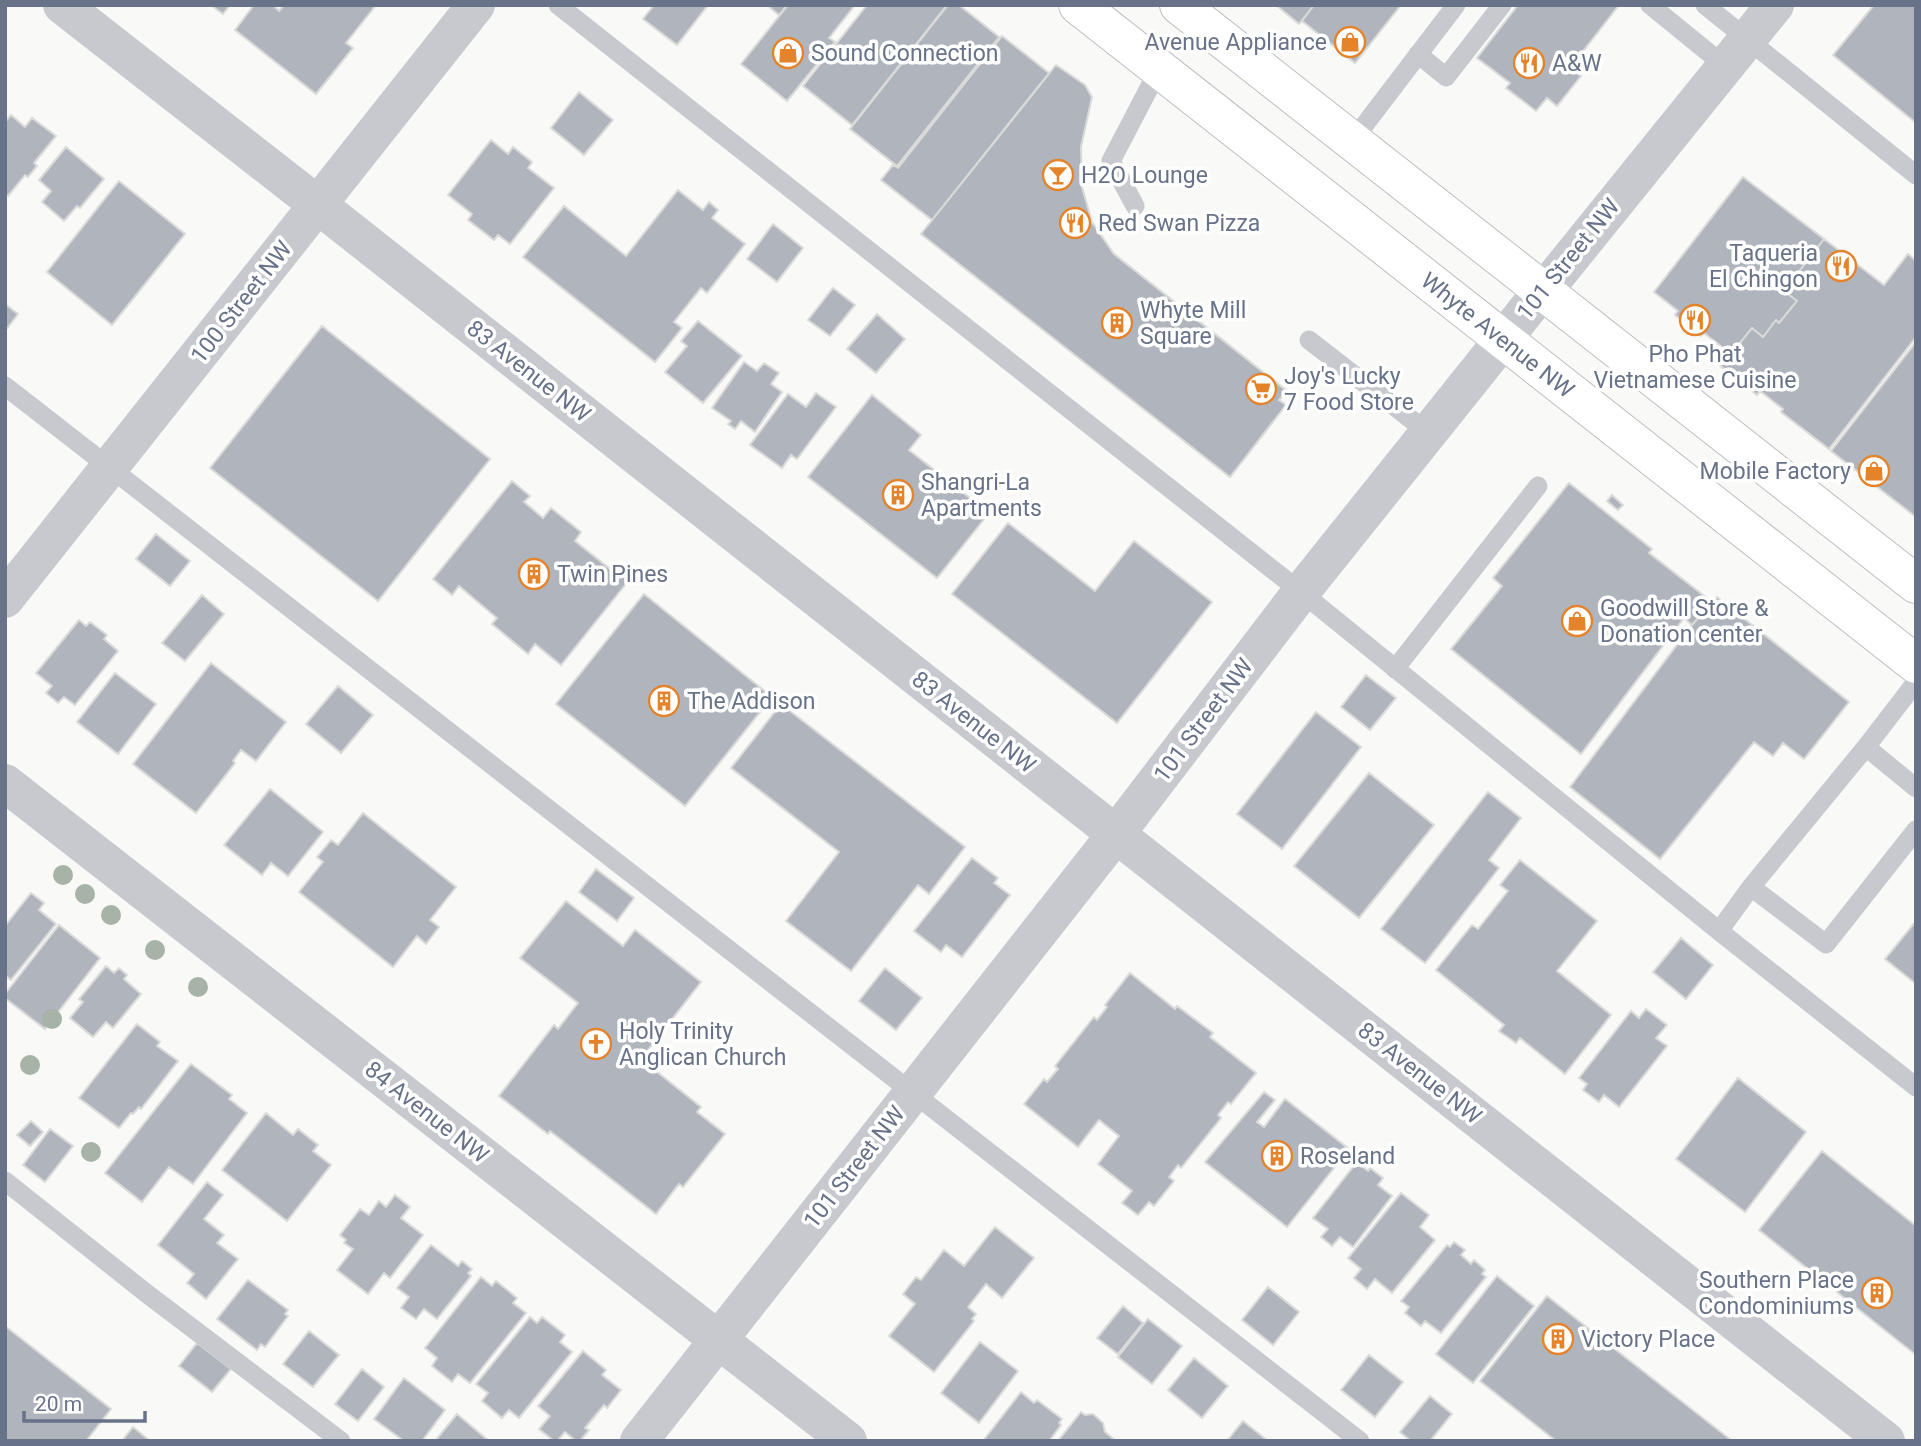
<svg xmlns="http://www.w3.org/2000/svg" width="1921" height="1446" font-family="Roboto,sans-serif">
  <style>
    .building { fill: #afb4bd; stroke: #dadbd9; stroke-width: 2 }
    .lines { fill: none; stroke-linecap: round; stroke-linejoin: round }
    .secondary-casing { stroke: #bcbec4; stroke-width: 40 }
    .lane { stroke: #c7c9ce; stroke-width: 19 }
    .street { stroke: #c7c9ce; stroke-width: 38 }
    .secondary { stroke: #fff; stroke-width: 38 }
    .tree { fill: #a6b3a6 }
    .labels { text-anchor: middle; stroke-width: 7; stroke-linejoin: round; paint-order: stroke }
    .poi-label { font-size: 23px; fill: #687288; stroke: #fff; text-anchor: start }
    .street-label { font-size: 23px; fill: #687288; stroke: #fff }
  </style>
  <rect width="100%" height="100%" fill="#f9f9f7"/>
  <path class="building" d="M211,5H230L223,14Z
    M254,5H273L279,11L284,5H376L346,43L353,48L316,94L235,30Z
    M654,5H708L677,45L643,19Z
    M767,5H787L779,15Z
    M788,5H855L829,38L835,42L787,101L741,64Z
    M867,5H947L852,125L803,86Z
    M948,5H959L999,37L897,166L850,129Z
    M1276,5H1314L1299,24Z
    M1314,5H1401L1355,63L1302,21Z
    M1518,5H1619L1570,68L1581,76L1557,106L1547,98L1536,111L1506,88L1510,83L1477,58Z
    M1874,5H1916V123L1833,55Z
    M1002,36L1049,73L932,220L881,180L893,165L898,168Z
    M1056,65L1085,85L1092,97L1081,147L1082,187L1092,222L1114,254L1287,391L1279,400L1286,405L1230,477L921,234Z
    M579,92L613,120L584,155L551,128Z
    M11,115L25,127L32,118L56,136L34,163L37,166L28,177L25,175L8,196L5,193V122Z
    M491,140L508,154L513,147L532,162L528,168L554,188L510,244L498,235L494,240L468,220L472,214L448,195Z
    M66,147L104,179L80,208L77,206L64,221L42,202L51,191L39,180Z
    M1743,177L1824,239L1784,291L1797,301L1779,323L1776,320L1763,337L1752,328L1731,354L1704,333L1701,336L1675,315L1678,311L1654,292Z
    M119,181L185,234L112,325L47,272Z
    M678,190L703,210L709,202L718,210L712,218L745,244L707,293L701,288L674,322L682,328L655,362L523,257L564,206L626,256Z
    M773,224L803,248L777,282L747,259Z
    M1824,239L1884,285L1908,254L1916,261V337L1829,449L1781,412L1783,409L1760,391L1757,395L1718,364L1728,352L1731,354L1752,328L1763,337L1776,320L1779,323L1797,301L1784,291Z
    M833,288L855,305L830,336L808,320Z
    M5,304L18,314L5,331Z
    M877,314L905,339L876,373L847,349Z
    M698,321L742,356L703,403L665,372L687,346L681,341Z
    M322,326L490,459L378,601L210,468Z
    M1916,342V517L1831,451Z
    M744,362L757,371L764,363L779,373L771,384L782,392L755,432L741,421L735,429L728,424L731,421L712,408Z
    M816,393L836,407L797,459L791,455L782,468L750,445L788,394L806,407Z
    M872,395L921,435L909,450L989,513L937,578L808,477Z
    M512,481L530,496L524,502L543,518L551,508L581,532L575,541L614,572L620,565L633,575L561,665L535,644L528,654L492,624L497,618L459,586L452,595L433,579Z
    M1569,483L1652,549L1649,553L1712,602L1692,625L1684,618L1581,754L1451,649L1502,586L1493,578Z
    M1612,495L1623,505L1618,510L1607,501Z
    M1008,523L1095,591L1134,541L1212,602L1117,723L952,594Z
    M156,534L190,561L170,586L136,559Z
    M644,594L772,697L685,806L556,704Z
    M202,595L224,614L185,661L162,643Z
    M1717,597L1849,702L1804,759L1783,743L1773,756L1754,742L1660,859L1570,787L1692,625Z
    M79,620L86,626L90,622L107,635L104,639L118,651L75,705L64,697L58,703L46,693L52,686L36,673Z
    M211,663L286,722L256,761L241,750L233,761L235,763L196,813L133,764Z
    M115,673L156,704L118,754L77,722Z
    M1366,675L1396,698L1370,730L1341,707Z
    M338,686L373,715L341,753L306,724Z
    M781,704L965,847L929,894L918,885L851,971L786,921L839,852L731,768Z
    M1316,712L1361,747L1282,849L1237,814Z
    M1369,773L1434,825L1359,918L1294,866Z
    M270,789L323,832L288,876L271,863L262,875L224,845Z
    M1488,792L1521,818L1489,860L1499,868L1425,963L1381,929Z
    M363,813L456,887L430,920L439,927L426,944L417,936L393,967L299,892L323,862L317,857L331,840L338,845Z
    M972,858L998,878L994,883L1010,895L962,957L946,945L941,952L914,931Z
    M1520,860L1597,921L1557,971L1611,1015L1565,1074L1520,1038L1516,1043L1499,1031L1504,1025L1436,970L1472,925L1478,929L1508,891L1500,885Z
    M596,869L634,898L617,921L579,892Z
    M31,893L44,903L39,910L56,924L11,980L5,975V926Z
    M566,901L623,946L635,930L701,982L641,1059L701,1107L697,1112L725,1134L683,1187L679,1184L656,1214L550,1131L548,1134L499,1096L554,1025L558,1029L578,1003L520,958Z
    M1916,921V984L1885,959Z
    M59,925L100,958L45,1029L5,998V994Z
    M1681,938L1713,965L1686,999L1653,972Z
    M106,966L114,973L119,968L127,975L124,979L141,994L113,1028L106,1022L93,1037L70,1018L83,1002L79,999Z
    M885,968L922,998L896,1030L859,1001Z
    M1130,973L1175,1009L1177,1006L1213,1033L1210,1037L1256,1073L1231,1104L1228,1102L1218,1115L1221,1118L1181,1168L1178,1165L1169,1177L1174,1181L1154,1206L1149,1202L1138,1215L1122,1203L1132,1191L1098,1164L1119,1136L1099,1120L1078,1147L1024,1104L1044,1079L1047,1082L1058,1069L1055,1066L1094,1017L1097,1020L1107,1007L1105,1005Z
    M1646,1009L1667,1025L1656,1038L1667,1046L1619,1107L1604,1095L1599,1102L1583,1090L1587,1084L1579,1078L1631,1011L1639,1018Z
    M137,1024L160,1042L157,1046L178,1061L141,1109L139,1107L133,1114L131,1113L119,1128L79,1098Z
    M191,1064L232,1095L229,1099L247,1113L193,1184L169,1167L142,1202L105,1173Z
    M1738,1078L1806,1132L1745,1212L1676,1159Z
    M1264,1092L1275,1100L1257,1122L1264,1127L1285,1099L1349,1149L1287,1227L1205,1162Z
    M266,1113L293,1135L298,1129L318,1145L313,1151L331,1165L287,1221L222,1170Z
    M31,1121L43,1132L30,1146L17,1135Z
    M50,1129L73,1146L45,1182L23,1165Z
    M1822,1151L1916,1226V1355L1759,1230Z
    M1357,1162L1368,1171L1370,1168L1383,1178L1378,1185L1392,1196L1353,1247L1340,1237L1332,1246L1321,1237L1328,1229L1313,1218Z
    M207,1182L223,1195L204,1219L224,1235L217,1243L238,1259L206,1299L187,1283L194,1274L158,1245Z
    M1401,1193L1429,1215L1420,1227L1435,1240L1392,1293L1375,1279L1367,1289L1354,1278L1361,1269L1348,1258Z
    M395,1195L410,1207L401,1218L423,1235L390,1278L384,1273L368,1294L337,1270L353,1249L344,1243L346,1240L340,1235L360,1209L369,1215L379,1201L386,1207Z
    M995,1227L1034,1258L1002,1298L986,1284L968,1307L976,1314L972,1319L974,1321L934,1372L889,1336L915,1304L903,1294L916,1277L921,1280L944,1250L964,1266Z
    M1454,1242L1465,1250L1461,1255L1471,1264L1474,1260L1485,1270L1482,1274L1486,1277L1441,1333L1425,1321L1421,1326L1405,1313L1409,1307L1401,1301L1447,1245L1450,1247Z
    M431,1245L458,1266L462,1261L472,1269L468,1273L471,1276L437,1319L424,1309L416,1319L401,1308L409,1297L397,1288Z
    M1497,1276L1534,1306L1473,1383L1436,1354Z
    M481,1277L492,1286L496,1281L517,1298L513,1303L526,1313L470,1383L458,1374L452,1382L432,1366L437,1358L425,1348Z
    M248,1280L288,1310L285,1314L288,1316L265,1347L261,1344L257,1350L217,1319Z
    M1268,1287L1299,1312L1273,1345L1242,1320Z
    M1547,1296L1731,1440L1730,1441H1556L1480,1381Z
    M1123,1306L1143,1323L1118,1354L1097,1338Z
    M530,1317L537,1323L542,1317L565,1335L560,1342L572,1352L519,1418L509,1410L502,1418L482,1401L488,1393L476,1384Z
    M1148,1319L1182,1346L1152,1384L1118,1357Z
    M5,1326L111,1409L86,1441H5Z
    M309,1331L339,1355L313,1387L283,1364Z
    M980,1342L1018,1371L979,1423L941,1393Z
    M197,1343L231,1369L212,1392L179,1366Z
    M583,1351L606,1370L602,1375L621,1390L607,1408L604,1405L585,1428L589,1430L580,1441H576L565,1432L557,1441H554L539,1429L550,1416L538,1406Z
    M1369,1355L1403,1382L1375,1417L1341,1390Z
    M1194,1358L1228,1386L1202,1418L1168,1390Z
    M362,1369L384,1387L358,1421L335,1404Z
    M404,1378L445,1410L422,1441H404L374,1419Z
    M1021,1392L1034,1403L1037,1400L1062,1419L1059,1423L1061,1425L1049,1441H983Z
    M1430,1396L1452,1414L1430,1441H1411L1400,1432Z
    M1081,1412L1085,1415L1093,1414L1103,1423L1105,1432L1116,1441H1058Z
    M457,1414L489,1441H435Z
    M1243,1421L1268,1441H1227Z
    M133,1427L150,1441H122Z"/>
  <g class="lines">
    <g class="secondary-casing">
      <g id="secondary">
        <path id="s1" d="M1078,5L1916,664"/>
        <path d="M1179,5L1916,584"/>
      </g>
    </g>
    <path class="lane" d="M558,5L1301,592L1719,931L1916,1087
      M1650,5L1725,66
      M1705,5L1916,175
      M1418,54L1446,77L1502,5
      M1353,140L1456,5
      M1135,206L1111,161L1159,69
      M1309,340L1430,434
      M5,386L1360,1441
      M1395,669L1538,486
      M1866,747L1916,788
      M1751,887L1826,944L1916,830
      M1719,931L1751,887L1866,747L1916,682
      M5,1181L146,1293L341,1441"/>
    <path class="street" d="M62,5L318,205L1886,1441
      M5,599L476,5
      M5,783L848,1441
      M639,1441L1116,834L1301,592L1529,307L1543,292L1775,5"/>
    <use href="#secondary" class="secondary"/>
  </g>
  <g class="tree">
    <circle cx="63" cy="875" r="10"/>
    <circle cx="85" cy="894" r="10"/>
    <circle cx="111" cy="915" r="10"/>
    <circle cx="155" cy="950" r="10"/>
    <circle cx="198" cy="987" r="10"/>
    <circle cx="52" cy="1019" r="10"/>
    <circle cx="30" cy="1065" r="10"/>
    <circle cx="91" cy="1152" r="10"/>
  </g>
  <defs>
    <g id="shop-ring" transform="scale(1.575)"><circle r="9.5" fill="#fff" stroke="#e5832b" stroke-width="1.5"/><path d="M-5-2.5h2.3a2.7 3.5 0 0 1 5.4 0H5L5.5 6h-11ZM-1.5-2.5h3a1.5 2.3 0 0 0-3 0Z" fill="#e5832b"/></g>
    <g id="restaurant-ring" transform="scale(1.575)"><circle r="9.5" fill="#fff" stroke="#e5832b" stroke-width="1.5"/><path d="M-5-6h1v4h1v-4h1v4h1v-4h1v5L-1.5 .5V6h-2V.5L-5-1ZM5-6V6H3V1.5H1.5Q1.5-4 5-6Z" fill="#e5832b"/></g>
    <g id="bar-ring" transform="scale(1.575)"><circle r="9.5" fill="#fff" stroke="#e5832b" stroke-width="1.5"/><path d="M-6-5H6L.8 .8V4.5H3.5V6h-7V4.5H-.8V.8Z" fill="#e5832b"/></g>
    <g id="building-ring" transform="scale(1.575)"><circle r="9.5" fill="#fff" stroke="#e5832b" stroke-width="1.5"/><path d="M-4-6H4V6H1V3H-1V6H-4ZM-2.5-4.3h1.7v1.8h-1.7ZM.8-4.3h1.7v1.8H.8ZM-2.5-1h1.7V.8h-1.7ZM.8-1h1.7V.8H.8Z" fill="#e5832b"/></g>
    <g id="supermarket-ring" transform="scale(1.575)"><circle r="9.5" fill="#fff" stroke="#e5832b" stroke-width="1.5"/><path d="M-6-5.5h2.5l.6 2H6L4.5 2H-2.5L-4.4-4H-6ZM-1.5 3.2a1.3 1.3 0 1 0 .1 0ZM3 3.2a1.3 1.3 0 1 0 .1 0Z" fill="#e5832b"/></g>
    <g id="church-ring" transform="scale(1.575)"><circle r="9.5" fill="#fff" stroke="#e5832b" stroke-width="1.5"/><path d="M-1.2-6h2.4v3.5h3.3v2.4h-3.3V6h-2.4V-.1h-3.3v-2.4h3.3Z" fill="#e5832b"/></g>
  </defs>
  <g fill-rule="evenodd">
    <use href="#shop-ring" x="1350" y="42"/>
    <use href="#shop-ring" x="788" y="53"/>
    <use href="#restaurant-ring" x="1529" y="63"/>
    <use href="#bar-ring" x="1058" y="175"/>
    <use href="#restaurant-ring" x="1075" y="223"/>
    <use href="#restaurant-ring" x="1841" y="266"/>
    <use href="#restaurant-ring" x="1695" y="320"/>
    <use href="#building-ring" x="1117" y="323"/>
    <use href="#supermarket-ring" x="1261" y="389"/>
    <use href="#shop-ring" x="1874" y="471"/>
    <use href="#building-ring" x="898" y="495"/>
    <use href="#building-ring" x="534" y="574"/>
    <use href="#shop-ring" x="1577" y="621"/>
    <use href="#building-ring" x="664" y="701"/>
    <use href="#church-ring" x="596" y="1044"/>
    <use href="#building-ring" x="1277" y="1156"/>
    <use href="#building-ring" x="1877" y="1293"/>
    <use href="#building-ring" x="1558" y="1339"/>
  </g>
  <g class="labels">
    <g class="poi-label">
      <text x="1327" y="50" text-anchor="end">Avenue Appliance</text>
      <text x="811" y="61">Sound Connection</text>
      <text x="1552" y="71">A&amp;W</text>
      <text x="1081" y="183">H2O Lounge</text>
      <text x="1098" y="231">Red Swan Pizza</text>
      <text x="1818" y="261" text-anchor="end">Taqueria<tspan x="1818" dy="26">El Chingon</tspan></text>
      <text x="1140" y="318">Whyte Mill<tspan x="1140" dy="26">Square</tspan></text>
      <text x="1695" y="362" text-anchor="middle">Pho Phat<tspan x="1695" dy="26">Vietnamese Cuisine</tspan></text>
      <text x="1284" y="384">Joy's Lucky<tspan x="1284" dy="26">7 Food Store</tspan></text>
      <text x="1851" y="479" text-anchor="end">Mobile Factory</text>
      <text x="921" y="490">Shangri-La<tspan x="921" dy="26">Apartments</tspan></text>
      <text x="557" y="582">Twin Pines</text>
      <text x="1600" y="616">Goodwill Store &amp;<tspan x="1600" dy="26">Donation center</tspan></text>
      <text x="687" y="709">The Addison</text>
      <text x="619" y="1039">Holy Trinity<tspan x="619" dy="26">Anglican Church</tspan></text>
      <text x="1300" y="1164">Roseland</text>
      <text x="1854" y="1288" text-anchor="end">Southern Place<tspan x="1854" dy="26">Condominiums</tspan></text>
      <text x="1581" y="1347">Victory Place</text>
    </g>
    <g class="street-label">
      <text transform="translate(1568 259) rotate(-51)" y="8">101 Street NW</text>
      <text transform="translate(241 302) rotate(-52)" y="8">100 Street NW</text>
      <text dy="8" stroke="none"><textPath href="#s1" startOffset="534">Whyte Avenue NW</textPath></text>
      <text transform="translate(529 371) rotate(38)" y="8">83 Avenue NW</text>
      <text transform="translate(1203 720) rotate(-53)" y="8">101 Street NW</text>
      <text transform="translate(974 722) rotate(38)" y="8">83 Avenue NW</text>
      <text transform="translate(1420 1073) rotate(38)" y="8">83 Avenue NW</text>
      <text transform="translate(427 1112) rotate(38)" y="8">84 Avenue NW</text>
      <text transform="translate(854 1167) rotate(-52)" y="8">101 Street NW</text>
    </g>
  </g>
  <rect width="1921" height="1446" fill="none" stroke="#687288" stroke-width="14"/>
  <path d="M24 1411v10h121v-10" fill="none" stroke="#687288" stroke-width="3.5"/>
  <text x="35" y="1411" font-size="21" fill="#687288" stroke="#ffffff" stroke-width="5" paint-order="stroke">20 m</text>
</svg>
